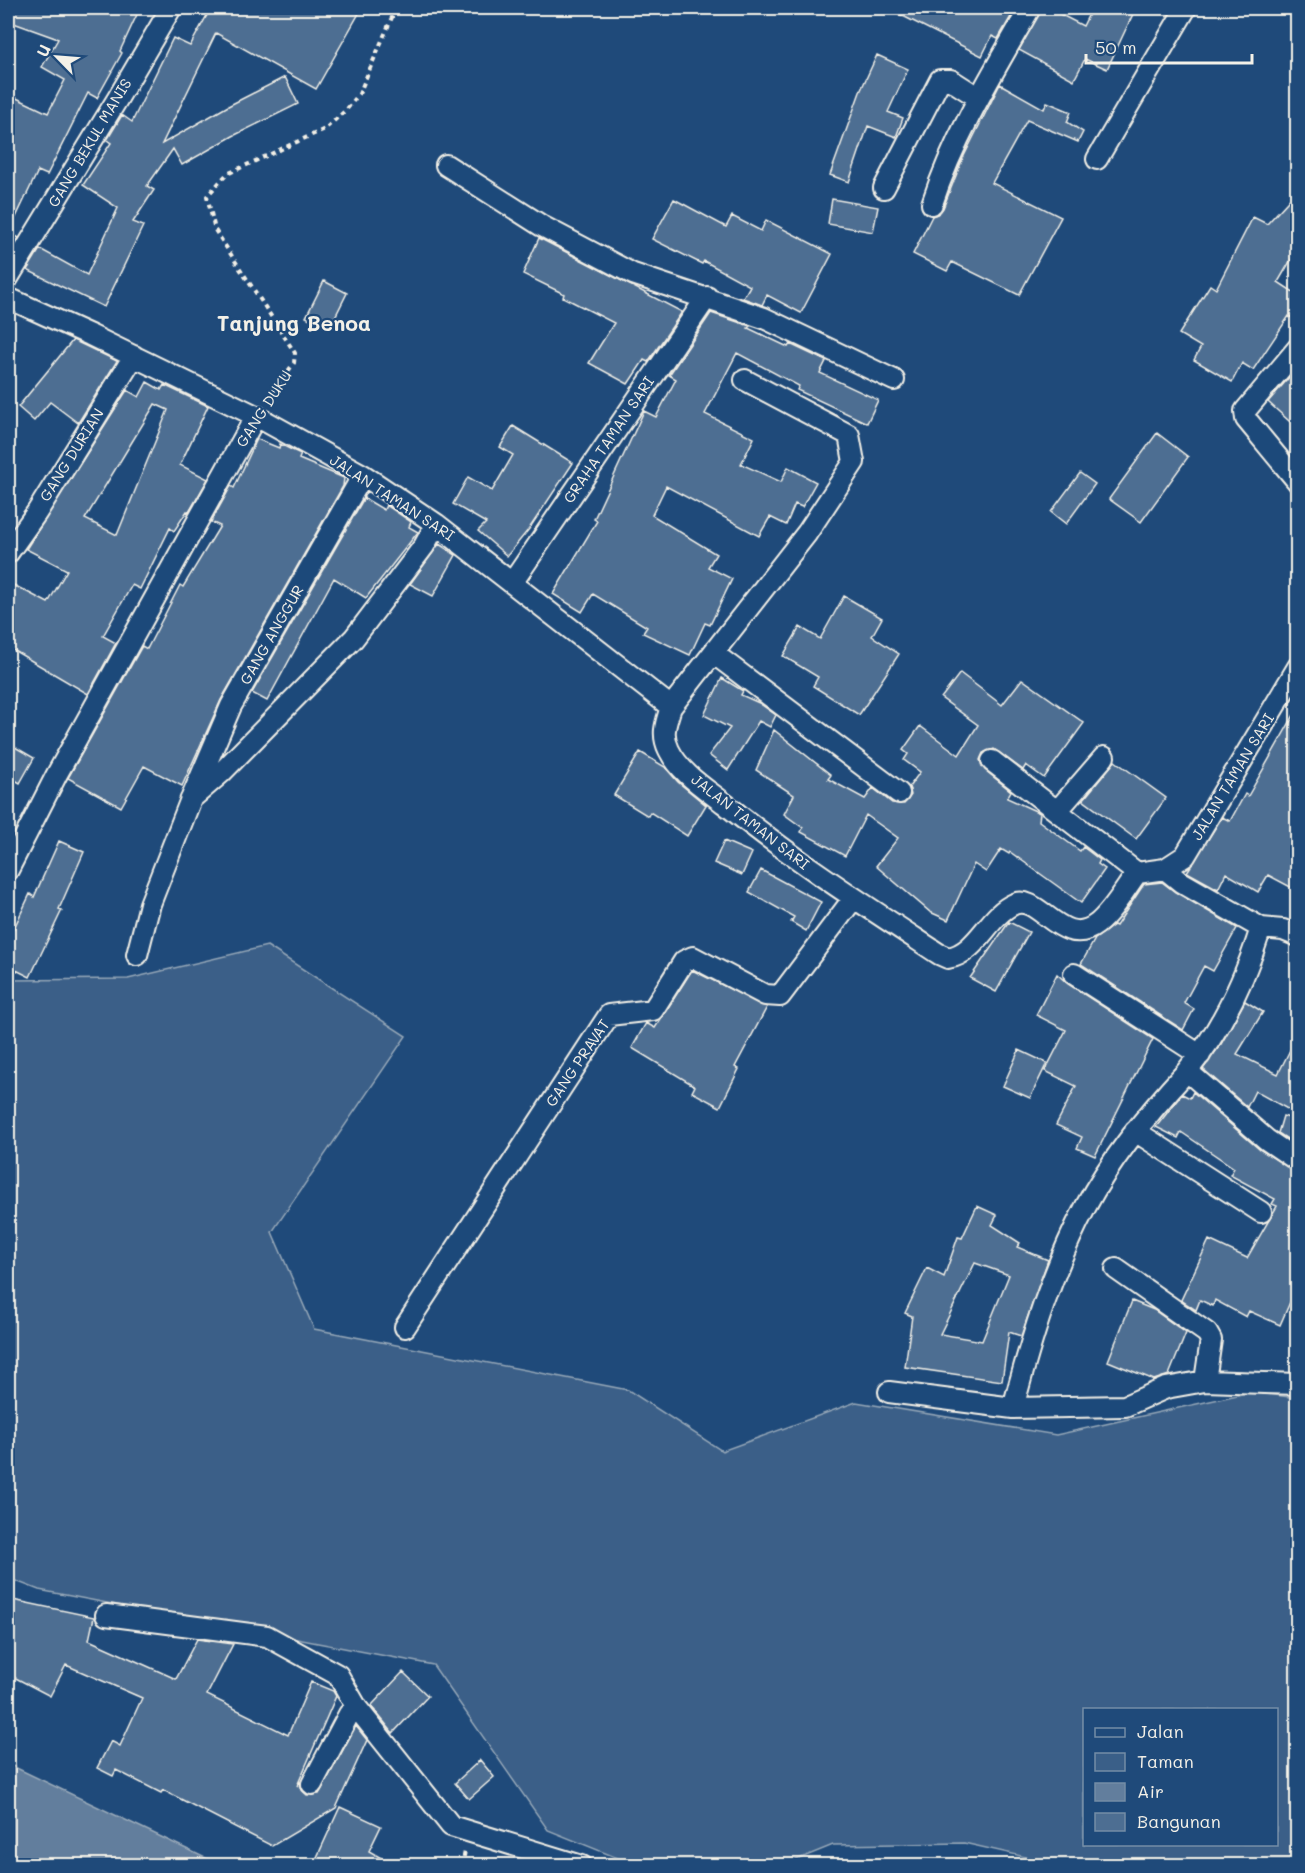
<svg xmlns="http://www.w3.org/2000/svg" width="1305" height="1873" font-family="Mali,sans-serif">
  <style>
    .green { fill: #3a5f88; stroke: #97a8b8; stroke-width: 1.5; fill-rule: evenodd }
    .water { fill: #627e9d; stroke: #9cacbb; stroke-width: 1.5 }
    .building { fill: #4d6e92; stroke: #f4f1e8; stroke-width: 1.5; fill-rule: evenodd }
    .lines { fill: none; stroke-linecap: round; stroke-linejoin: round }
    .street-casing { stroke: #f4f1e8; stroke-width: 24 }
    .path { stroke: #f4f1e8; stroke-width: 4; stroke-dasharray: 4.5 4.5; stroke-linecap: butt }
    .street { stroke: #1f4a7a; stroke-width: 20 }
    .labels { text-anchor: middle; stroke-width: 4.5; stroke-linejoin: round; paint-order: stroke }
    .street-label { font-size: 15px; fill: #f4f1e8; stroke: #1f4a7a }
    .district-label { font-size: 21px; font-weight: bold; fill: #f4f1e8; stroke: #1f4a7a }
  </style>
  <rect width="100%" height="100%" fill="#1f4a7a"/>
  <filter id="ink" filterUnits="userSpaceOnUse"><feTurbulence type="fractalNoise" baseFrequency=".0167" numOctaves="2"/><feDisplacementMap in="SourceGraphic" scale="12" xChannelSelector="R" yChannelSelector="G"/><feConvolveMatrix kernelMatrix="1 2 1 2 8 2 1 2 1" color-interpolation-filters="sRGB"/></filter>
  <g filter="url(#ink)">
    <path class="green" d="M267,946L406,1036L272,1232L314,1329L628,1390L722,1451L856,1402L1056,1435L1251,1392L1297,1398V1865H1061L964,1843L833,1845L784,1865H635L548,1830L433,1665L39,1590L8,1578V980L128,979ZM1084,1710H1276V1844H1084Z"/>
    <path class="water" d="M8,1764L220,1865H8Z"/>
    <path class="building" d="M8,8H140L120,51L122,53L97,98L88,93L47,175L38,171L9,232L19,238L8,256V94L48,113L65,80L42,67L58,39L8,21Z
      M211,8H362L316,89L216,33L162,144L230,105L285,77L298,104L233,136L182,165L173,149L147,186L154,190L133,222L143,226L104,307L27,270L40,249L87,275L118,208L83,185L111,143L107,140L122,115L132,122L173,38L190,46Z
      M887,8H1016L998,39L992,36L982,56Z
      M1042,8H1048L1083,26L1092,8H1124L1134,12L1107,69L1085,59L1074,80L1019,50Z
      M877,55L908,69L888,112L903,118L896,137L868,126L849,182L830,175L860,92Z
      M1000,84L1044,109L1047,102L1071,112L1067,122L1083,132L1078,142L1027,120L992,183L1061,217L1019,295L952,262L947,271L913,254L932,216L939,213L943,208L963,158Z
      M1298,190V248L1278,282L1298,295V321L1289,316L1253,370L1242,363L1232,382L1194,360L1201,347L1179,334L1210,285L1216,289L1253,217L1267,224Z
      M674,199L726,227L732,216L761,231L766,220L832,254L801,313L767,295L762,305L743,298L750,286L704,261L702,264L652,239Z
      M832,199L878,207L873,232L828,224Z
      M539,238L682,312L648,362L644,360L628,384L589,363L614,323L563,297L564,294L523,274Z
      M324,281L347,293L329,329L306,317Z
      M711,313L750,326L748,328L788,347L790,344L826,361L820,373L878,400L867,423L797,390L799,386L737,353L705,414L754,438L741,464L781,482L788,467L816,482L802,507L795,504L786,525L770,517L759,536L666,486L652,515L716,554L708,567L732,579L710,625L705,623L690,655L643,633L647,627L593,594L582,612L553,594L597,521L594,519L644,411L656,417L676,379L669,375Z
      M73,340L117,361L78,423L50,402L34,421L18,407Z
      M1298,367V429L1268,402Z
      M147,382L161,390L164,385L208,406L180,465L208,479L189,512L187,511L174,531L170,528L140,589L132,585L103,636L116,643L88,694L8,647V582L48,603L67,570L26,549L127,390L139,397ZM155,404L168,410L117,535L85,519Z
      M513,426L573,463L529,529L507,556L478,531L486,523L453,504L468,477L492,491L513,455L500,447Z
      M1157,433L1188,457L1141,522L1109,499Z
      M257,439L279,448L280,444L290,449L301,454L299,459L344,478L343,486L221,700L182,786L144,766L121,807L68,778L142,646L147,649L180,585L183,587L220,526L211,522L231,486L234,488Z
      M1080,473L1095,484L1066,524L1051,512Z
      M364,498L384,510L386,505L411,522L409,527L418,532L366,598L334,578L267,701L252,693Z
      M439,544L456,555L433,596L410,584Z
      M844,596L882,618L872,636L899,654L859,715L813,686L818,677L783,656L800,627L820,639Z
      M960,673L1002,705L1022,679L1084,723L1044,778L1026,765L1023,770L994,749L983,753L980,760L985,770L1011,791L1007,798L1040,813L1039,821L1080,851L1083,847L1100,860L1098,864L1105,869L1081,903L1010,852L1009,854L1001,849L986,872L974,864L948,920L930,912L876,866L898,838L866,815L845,856L801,832L803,828L784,814L794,795L756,770L774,730L831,775L828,779L865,799L873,788L892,803L904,804L911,795L909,787L920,772L904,760L908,754L903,750L920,726L959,755L978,725L941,698Z
      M722,678L743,691L741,695L759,703L776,715L770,727L759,721L728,770L709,755L730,728L704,715Z
      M1298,708V891L1268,875L1258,892L1226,873L1218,889L1187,872L1222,817L1230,821L1245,794L1248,796Z
      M8,743L34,758L20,783L8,776Z
      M640,752L665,767L678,782L706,805L687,836L650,812L648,816L614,795Z
      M1115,761L1166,798L1136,839L1083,800Z
      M59,841L84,852L59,909L62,910L30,977L8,966V941L30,894L34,897Z
      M724,841L752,853L742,875L714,863Z
      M761,870L821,902L806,931L791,922L794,917L749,892Z
      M1162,882L1175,892L1237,928L1213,971L1204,966L1184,1003L1194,1009L1183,1030L1081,964L1095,939L1114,925L1116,926L1144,884Z
      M1009,922L1029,932L996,992L970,978Z
      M692,970L767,1007L735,1067L739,1069L720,1107L692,1092L695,1086L632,1048L646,1023L655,1028Z
      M1057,974L1068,984L1153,1039L1095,1156L1077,1148L1082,1137L1056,1125L1076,1086L1045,1071L1066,1030L1036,1015Z
      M1245,1001L1263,1012L1237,1054L1278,1074L1298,1034V1099L1291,1111L1255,1091L1247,1107L1203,1069L1221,1044Z
      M1019,1050L1047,1063L1030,1098L1003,1086Z
      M1193,1092L1259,1149L1298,1173V1284L1280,1325L1249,1311L1246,1317L1215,1300L1213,1306L1200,1300L1196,1310L1181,1300L1209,1240L1247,1258L1277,1206L1272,1204L1275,1199L1230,1175L1234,1168L1181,1132L1178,1138L1156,1127L1182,1094L1190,1098Z
      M1283,1116L1298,1121V1146L1278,1133Z
      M977,1206L997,1215L992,1225L1020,1243L1017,1247L1048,1260L1021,1336L1009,1332L1002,1381L905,1367L912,1316L905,1313L927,1268L944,1277L958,1237L962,1238ZM975,1263L1009,1275L982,1341L940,1334Z
      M1132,1301L1154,1310L1186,1333L1169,1375L1154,1380L1108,1361Z
      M8,1599L94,1617L89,1640L176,1679L197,1639L233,1644L207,1695L288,1735L311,1682L333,1691L336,1696L297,1786L300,1782L302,1790L307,1795L319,1794L356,1726L367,1740L336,1808L272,1846L163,1790L161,1793L116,1770L113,1776L97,1768L111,1741L120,1746L142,1698L66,1665L50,1696L8,1674Z
      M403,1672L428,1696L393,1733L371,1706Z
      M480,1760L494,1777L469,1799L455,1783Z
      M340,1807L381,1826L369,1851L395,1866H313Z"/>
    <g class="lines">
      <g class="street-casing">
        <path id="street" d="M1097,159L1186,8
          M446,165L542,226L633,274L764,318L894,380
          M884,188L940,80H951L979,98
          M932,204C955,134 994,71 1030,8
          M8,278L118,98L171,8
          M8,298L90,335L256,416L363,475L436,524L671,707
          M1298,348L1245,411L1246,419L1298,482
          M745,380L849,435L854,462L807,533L671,707C666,723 661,734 669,750C680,773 706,789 725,804C793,859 866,906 939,954L948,958C978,953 988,915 1014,904C1039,893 1062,951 1097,924C1113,911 1125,889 1137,873L1165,869L1185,856L1298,667
          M8,553L37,512L134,356
          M512,583L707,297
          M713,653L899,793
          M992,761L1137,873
          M192,797L231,706L363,475
          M1058,810L1104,757
          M1165,869L1181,882L1261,928C1245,979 1222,1029 1187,1071L1267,1140L1298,1161
          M8,870L57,774L256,416
          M1261,928L1283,930L1298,936
          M137,955L150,904L191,799L221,773L354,638L424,546L436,524
          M1074,974L1200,1055
          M1135,1131L1261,1212
          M1116,1269L1207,1333L1211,1340L1205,1381
          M405,1327L609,1015L653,1010L684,961L693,957L765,995L780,996L853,899
          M889,1392L1013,1408C1031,1339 1052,1270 1086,1206C1112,1157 1149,1112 1187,1071
          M1013,1408L1125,1406L1166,1388L1205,1381L1298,1384
          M106,1615L267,1636L338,1675L357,1708
          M312,1784L349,1714L357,1708L451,1826L582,1866"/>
      </g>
      <path class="path" d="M267,400L294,363L295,353L215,230L207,196L227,174L325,129L347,109L359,94L396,8
        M462,1866L465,1851"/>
      <use href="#street" class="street"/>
    </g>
  </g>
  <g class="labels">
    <g class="street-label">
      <text transform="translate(90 143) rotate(-59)" y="5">GANG BEKUL MANIS</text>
      <text transform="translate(264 409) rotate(-57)" y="5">GANG DUKU</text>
      <text transform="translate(609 440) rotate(-56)" y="5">GRAHA TAMAN SARI</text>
      <text transform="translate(72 455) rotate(-58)" y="5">GANG DURIAN</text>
      <text transform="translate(392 498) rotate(33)" y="5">JALAN TAMAN SARI</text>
      <text transform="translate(272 635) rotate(-60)" y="5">GANG ANGGUR</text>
      <text transform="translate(1233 777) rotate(-59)" y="5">JALAN TAMAN SARI</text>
      <text transform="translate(750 822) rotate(38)" y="5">JALAN TAMAN SARI</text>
      <text transform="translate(578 1063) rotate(-56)" y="5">GANG PRAVAT</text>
    </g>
    <g class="district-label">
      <text x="294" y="331">Tanjung Benoa</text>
    </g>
  </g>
  <rect width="1305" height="1873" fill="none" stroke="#1f4a7a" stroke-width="30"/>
  <rect x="15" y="15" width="1275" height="1843" fill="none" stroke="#f4f1e8" stroke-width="2" filter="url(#ink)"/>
  <rect x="1083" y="1708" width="195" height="138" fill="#1f4a7a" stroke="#748da6" stroke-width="1.5"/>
  <rect x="1095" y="1728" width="30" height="9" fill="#1f4a7a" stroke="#748da6" stroke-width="1.5"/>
  <text x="1137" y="1738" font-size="18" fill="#f4f1e8">Jalan</text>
  <rect x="1095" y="1753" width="30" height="18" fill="#3a5f88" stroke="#748da6" stroke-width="1.5"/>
  <text x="1137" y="1768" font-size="18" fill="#f4f1e8">Taman</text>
  <rect x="1095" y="1783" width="30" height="18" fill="#627e9d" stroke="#748da6" stroke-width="1.5"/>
  <text x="1137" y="1798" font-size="18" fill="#f4f1e8">Air</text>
  <rect x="1095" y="1813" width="30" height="18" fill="#4d6e92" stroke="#748da6" stroke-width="1.5"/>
  <text x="1137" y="1828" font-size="18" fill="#f4f1e8">Bangunan</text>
  <g transform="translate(57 57) rotate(295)" stroke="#1f4a7a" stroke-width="4.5" paint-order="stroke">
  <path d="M0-4.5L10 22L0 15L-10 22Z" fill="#f4f1e8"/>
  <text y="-9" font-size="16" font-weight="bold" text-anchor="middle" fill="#f4f1e8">U</text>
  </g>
  <path d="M1086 54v9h166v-9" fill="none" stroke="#f4f1e8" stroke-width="3"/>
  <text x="1095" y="54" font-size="18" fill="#f4f1e8" stroke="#1f4a7a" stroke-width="4.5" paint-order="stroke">50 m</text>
</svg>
